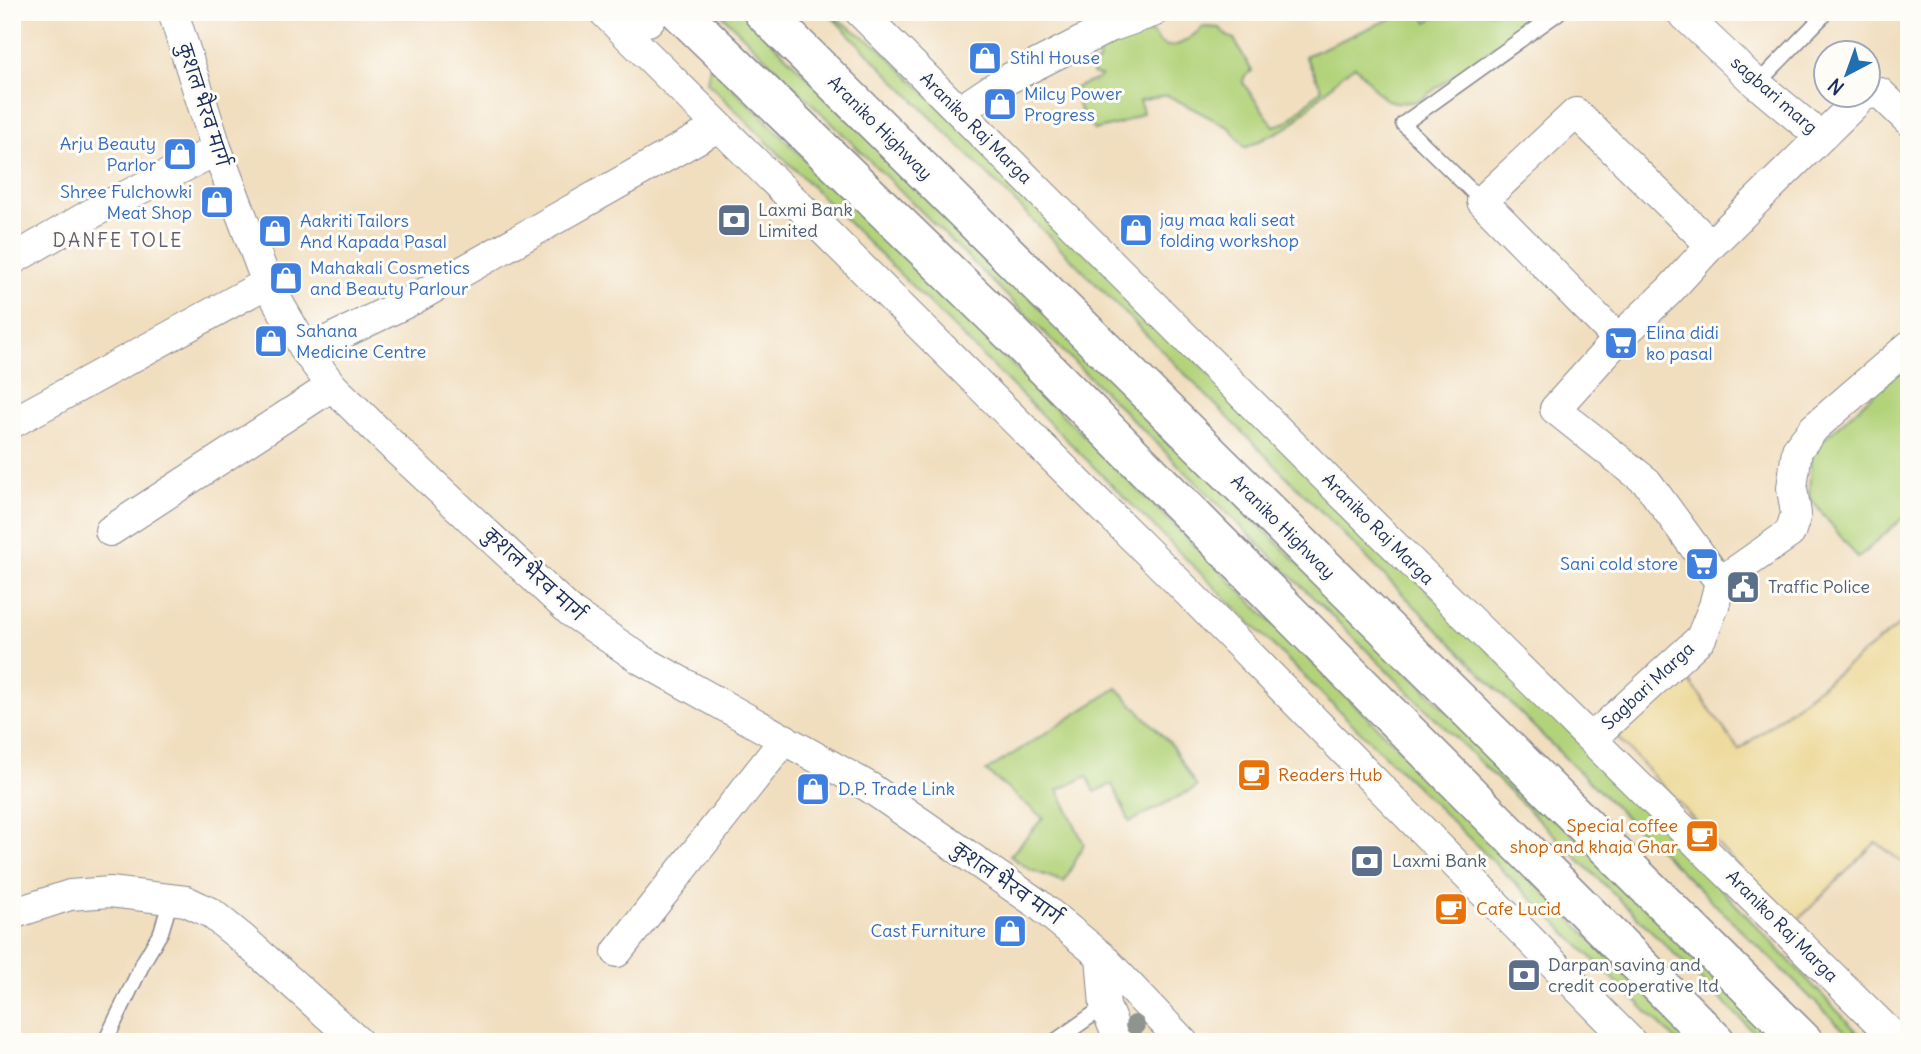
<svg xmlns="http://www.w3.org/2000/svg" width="1921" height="1054" font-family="Delius,'Playpen Sans Deva',sans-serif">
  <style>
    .green { fill: #b3d37a; stroke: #67816c; stroke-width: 2 }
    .sand { fill: #eeda9e; stroke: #84847e; stroke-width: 2 }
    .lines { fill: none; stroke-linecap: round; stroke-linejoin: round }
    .lane-casing { stroke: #86868e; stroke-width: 17 }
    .street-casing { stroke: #86868e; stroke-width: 32 }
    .highway-casing { stroke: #86868e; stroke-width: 41 }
    .lane { stroke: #fff; stroke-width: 14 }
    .street { stroke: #fff; stroke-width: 30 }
    .highway { stroke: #fff; stroke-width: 38 }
    .tree { fill: #90948e }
    .labels { text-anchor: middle; stroke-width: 6; stroke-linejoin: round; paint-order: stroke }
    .shop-label { font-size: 18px; fill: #366cbe; stroke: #fdfcf7; text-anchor: start }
    .street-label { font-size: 18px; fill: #1b2f5e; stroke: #fdfcf7 }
    .service-label { font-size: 18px; fill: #4e5e75; stroke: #fdfcf7; text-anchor: start }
    .food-label { font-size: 18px; fill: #c56008; stroke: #fdfcf7; text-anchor: start }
    .neighbourhood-label { font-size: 19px; letter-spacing: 2px; fill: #645f6d; stroke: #fdfcf7 }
  </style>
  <rect width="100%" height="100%" fill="#fdfcf7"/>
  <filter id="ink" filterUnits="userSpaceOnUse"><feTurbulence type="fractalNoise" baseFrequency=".0143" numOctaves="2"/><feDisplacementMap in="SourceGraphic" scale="14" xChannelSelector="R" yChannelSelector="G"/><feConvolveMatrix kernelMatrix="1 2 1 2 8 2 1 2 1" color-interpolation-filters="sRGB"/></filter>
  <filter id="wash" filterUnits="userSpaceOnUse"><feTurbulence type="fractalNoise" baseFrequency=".00686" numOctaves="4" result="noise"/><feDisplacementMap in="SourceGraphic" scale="28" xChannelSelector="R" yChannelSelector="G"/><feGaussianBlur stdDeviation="1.57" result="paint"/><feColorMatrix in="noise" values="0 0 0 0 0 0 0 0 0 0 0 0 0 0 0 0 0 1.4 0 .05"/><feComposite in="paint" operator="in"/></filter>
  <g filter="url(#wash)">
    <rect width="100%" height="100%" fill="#f1debf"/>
    <path class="green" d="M719,12H742L1781,1042H1764Z
      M827,12L880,48L1569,730L1867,1042H1856L1553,746Z
      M1406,12H1421L1427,22L1444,12H1530L1534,19L1418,101C1376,108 1381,91 1355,66L1342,75L1290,126L1245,148L1230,128L1167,95L1140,101L1143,113L1122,123L1094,130L1079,108L1075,88L1098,79L1101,76L1092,74L1094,64L1099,62L1100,49L1151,32C1155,35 1158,42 1162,44C1175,52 1194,35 1203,27L1220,28L1227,36L1234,39L1252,71L1244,77L1243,83L1274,126L1287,122L1322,89L1305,56Z
      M710,65L1695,1042H1678L1327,699L707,82Z
      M1909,361V512L1858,558L1809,497L1811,451Z
      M1117,688L1170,743L1197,787L1130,822L1112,784L1095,792L1087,776L1058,790L1084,844L1064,882L1031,870L1010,856L1043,818L986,771Z"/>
    <path class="sand" d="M1903,622L1909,629V868L1876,842L1793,925L1618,738L1684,673L1739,750Z"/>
  </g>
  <g filter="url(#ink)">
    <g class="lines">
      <g class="lane-casing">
        <path id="lane" d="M1757,84L1822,17
          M1482,201L1403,124L1558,13
          M105,1042L145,959L161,932L171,899
          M1054,1042L1105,1006"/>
      </g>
      <g class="street-casing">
        <path id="street" d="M173,12L217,150L267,283L306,351L332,386L399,452L571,612L642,660L869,787L1038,904L1101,956L1183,1042
          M604,12L1170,574L1631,1042
          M860,12L1341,493L1899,1042
          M1681,12L1757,84L1821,137L1865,94
          M648,21L656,12
          M1110,27L1153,12
          M1868,94L1880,93L1909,121
          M959,111L1004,81L1110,27L1105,12
          M12,260L98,210L217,150
          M1618,339L1482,201L1576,113L1711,245
          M306,351L414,299L718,127
          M12,423L267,283
          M110,531L332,386
          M1720,582L1647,482L1555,409L1618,339L1669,291L1711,245L1821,137
          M1592,738L1701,638L1714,606L1720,582L1790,533L1796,514L1792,488L1797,450L1814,428L1909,346
          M12,914L70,895L110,892L186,901L211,913L243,939L358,1042
          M617,952L785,739
          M1101,956L1105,1006L1120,1042"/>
      </g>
      <g class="highway-casing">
        <path id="highway" d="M680,12L996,318L1716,1042
          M763,12L1804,1042"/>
      </g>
      <use href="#lane" class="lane"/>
      <use href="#street" class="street"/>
      <use href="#highway" class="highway"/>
    </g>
    <circle class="tree" cx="1135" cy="1025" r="10"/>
  </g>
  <defs>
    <g id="shop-square" transform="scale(1.75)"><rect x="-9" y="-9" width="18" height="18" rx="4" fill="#3f7fe0" stroke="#fdfcf7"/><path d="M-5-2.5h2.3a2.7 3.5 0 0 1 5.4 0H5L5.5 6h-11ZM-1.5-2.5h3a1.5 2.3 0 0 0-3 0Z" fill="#fff"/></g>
    <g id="bank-square" transform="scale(1.75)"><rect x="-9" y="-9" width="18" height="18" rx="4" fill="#5c6f8a" stroke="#fdfcf7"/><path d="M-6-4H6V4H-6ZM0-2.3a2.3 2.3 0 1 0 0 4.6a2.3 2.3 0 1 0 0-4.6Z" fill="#fff"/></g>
    <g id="supermarket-square" transform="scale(1.75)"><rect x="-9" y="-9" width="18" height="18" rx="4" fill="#3f7fe0" stroke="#fdfcf7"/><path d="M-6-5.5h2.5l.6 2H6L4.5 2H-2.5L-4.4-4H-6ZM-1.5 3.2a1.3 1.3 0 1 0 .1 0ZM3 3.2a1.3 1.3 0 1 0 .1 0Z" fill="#fff"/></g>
    <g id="civic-square" transform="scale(1.75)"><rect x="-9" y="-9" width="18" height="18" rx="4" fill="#5c6f8a" stroke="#fdfcf7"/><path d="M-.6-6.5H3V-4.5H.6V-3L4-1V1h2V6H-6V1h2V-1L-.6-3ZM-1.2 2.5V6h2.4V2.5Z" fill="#fff"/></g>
    <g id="cafe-square" transform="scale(1.75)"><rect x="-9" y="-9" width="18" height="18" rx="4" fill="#e8710a" stroke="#fdfcf7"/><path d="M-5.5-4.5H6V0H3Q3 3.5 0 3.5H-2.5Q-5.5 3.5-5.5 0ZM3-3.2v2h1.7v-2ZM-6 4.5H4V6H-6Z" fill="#fff"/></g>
  </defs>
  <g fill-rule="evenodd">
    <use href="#shop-square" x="985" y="58"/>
    <use href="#shop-square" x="1000" y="104"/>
    <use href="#shop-square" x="180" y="154"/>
    <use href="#shop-square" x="217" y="202"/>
    <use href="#bank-square" x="734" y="220"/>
    <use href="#shop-square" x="1136" y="230"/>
    <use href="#shop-square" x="275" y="231"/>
    <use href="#shop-square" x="286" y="278"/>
    <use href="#shop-square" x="271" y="341"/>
    <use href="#supermarket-square" x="1621" y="343"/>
    <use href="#supermarket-square" x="1702" y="564"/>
    <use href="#civic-square" x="1743" y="587"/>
    <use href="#cafe-square" x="1254" y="775"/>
    <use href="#shop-square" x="813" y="789"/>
    <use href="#cafe-square" x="1702" y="836"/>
    <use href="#bank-square" x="1367" y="861"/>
    <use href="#cafe-square" x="1451" y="909"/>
    <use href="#shop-square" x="1010" y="931"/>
    <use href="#bank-square" x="1524" y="975"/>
  </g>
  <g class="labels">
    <g class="shop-label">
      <text x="1010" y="64">Stihl House</text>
      <text x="1024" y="100">Milcy Power<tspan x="1024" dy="21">Progress</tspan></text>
      <text x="156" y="150" text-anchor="end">Arju Beauty<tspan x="156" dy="21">Parlor</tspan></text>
      <text x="192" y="198" text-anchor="end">Shree Fulchowki<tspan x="192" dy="21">Meat Shop</tspan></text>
      <text x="1160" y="226">jay maa kali seat<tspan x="1160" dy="21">folding workshop</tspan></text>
      <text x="300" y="227">Aakriti Tailors<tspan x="300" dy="21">And Kapada Pasal</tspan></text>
      <text x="310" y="274">Mahakali Cosmetics<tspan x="310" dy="21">and Beauty Parlour</tspan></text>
      <text x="296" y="337">Sahana<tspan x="296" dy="21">Medicine Centre</tspan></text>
      <text x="1646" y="339">Elina didi<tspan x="1646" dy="21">ko pasal</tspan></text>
      <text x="1678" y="570" text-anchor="end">Sani cold store</text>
      <text x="838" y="795">D.P. Trade Link</text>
      <text x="986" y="937" text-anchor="end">Cast Furniture</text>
    </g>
    <g class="street-label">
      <text transform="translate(1774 95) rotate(41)" y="6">sagbari marg</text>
      <text transform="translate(203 105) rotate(72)" y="6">कुशल‌ भैरव मार्ग</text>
      <text transform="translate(880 128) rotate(45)" y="6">Araniko Highway</text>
      <text transform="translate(976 128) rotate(45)" y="6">Araniko Raj Marga</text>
      <text transform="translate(1283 527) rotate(45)" y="6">Araniko Highway</text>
      <text transform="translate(1378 529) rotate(45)" y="6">Araniko Raj Marga</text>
      <text transform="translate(534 575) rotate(42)" y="6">कुशल‌ भैरव मार्ग</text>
      <text transform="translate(1648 686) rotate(-43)" y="6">Sagbari Marga</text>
      <text transform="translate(1007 884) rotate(35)" y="6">कुशल‌ भैरव मार्ग</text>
      <text transform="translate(1782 926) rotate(45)" y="6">Araniko Raj Marga</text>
    </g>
    <g class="service-label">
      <text x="758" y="216">Laxmi Bank<tspan x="758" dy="21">Limited</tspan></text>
      <text x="1768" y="593">Traffic Police</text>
      <text x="1392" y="867">Laxmi Bank</text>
      <text x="1548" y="971">Darpan saving and<tspan x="1548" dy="21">credit cooperative ltd</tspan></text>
    </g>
    <g class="food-label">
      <text x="1278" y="781">Readers Hub</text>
      <text x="1678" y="832" text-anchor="end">Special coffee<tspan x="1678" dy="21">shop and khaja Ghar</tspan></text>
      <text x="1476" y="915">Cafe Lucid</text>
    </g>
    <g class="neighbourhood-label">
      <text x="118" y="247">DANFE TOLE</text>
    </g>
  </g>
  <rect width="1921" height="1054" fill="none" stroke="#fdfcf7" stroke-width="42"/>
  <g transform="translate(1847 74) rotate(221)"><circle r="33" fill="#fdfcf7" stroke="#a3aaba" stroke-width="2"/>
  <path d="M0-5L12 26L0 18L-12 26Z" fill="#1f6fb2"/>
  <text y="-10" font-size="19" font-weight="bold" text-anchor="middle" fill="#1b2f5e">N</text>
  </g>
</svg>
